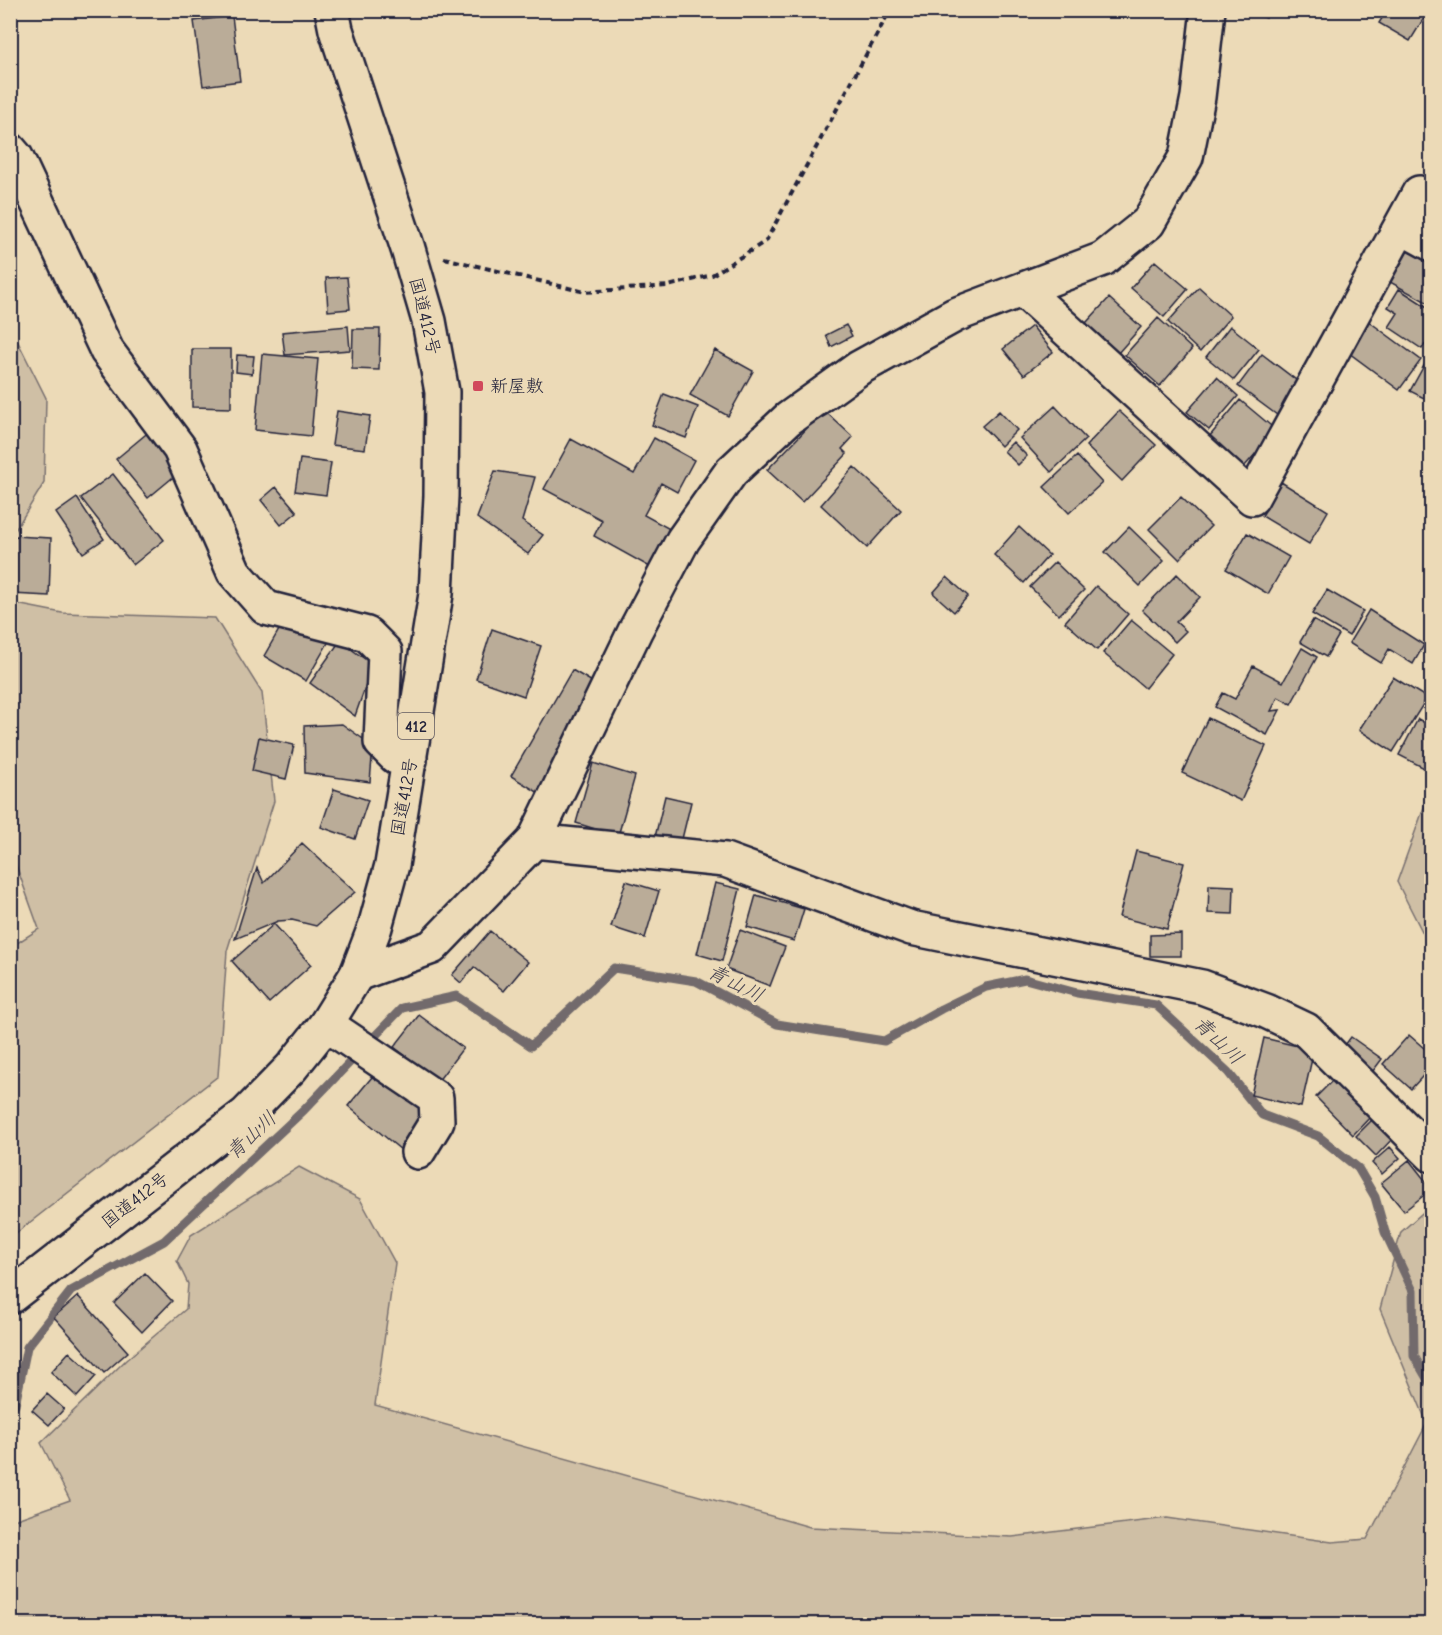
<svg xmlns="http://www.w3.org/2000/svg" width="1442" height="1635" font-family="'Comic Neue','Klee One',sans-serif">
  <style>
    .green { fill: #cfbfa5; stroke: #787070; stroke-width: 1.5 }
    .lines { fill: none; stroke-linecap: round; stroke-linejoin: round }
    .stream { stroke: #726b6c; stroke-width: 9 }
    .building { fill: #baac98; stroke: #22223b; stroke-width: 1.5 }
    .minor-casing { stroke: #22223b; stroke-width: 38 }
    .highway-casing { stroke: #22223b; stroke-width: 38 }
    .path { stroke: #22223b; stroke-width: 4; stroke-dasharray: 6 4.5; stroke-linecap: butt }
    .minor { stroke: #ecdab7; stroke-width: 33 }
    .highway { stroke: #ecdab7; stroke-width: 33 }
    .poi-dot { fill: #d1495b; stroke: #ecdab7; stroke-width: 2 }
    .labels { text-anchor: middle; stroke-width: 6; stroke-linejoin: round; paint-order: stroke }
    .shield { fill: #ecdab7; stroke: #5f5960; stroke-width: 1.5 }
    .shield-label { font-size: 16px; font-weight: bold; fill: #22223b }
    .street-label { font-size: 18px; fill: #22223b; stroke: #ecdab7 }
    .poi-label { font-size: 18px; fill: #22223b; stroke: #ecdab7; text-anchor: start }
    .water-label { font-size: 20px; font-style: italic; fill: #4a4654; stroke: #ecdab7 }
  </style>
  <rect width="100%" height="100%" fill="#ecdab7"/>
  <filter id="ink" filterUnits="userSpaceOnUse"><feTurbulence type="fractalNoise" baseFrequency=".0167" numOctaves="2"/><feDisplacementMap in="SourceGraphic" scale="12" xChannelSelector="R" yChannelSelector="G"/><feConvolveMatrix kernelMatrix="1 2 1 2 8 2 1 2 1" color-interpolation-filters="sRGB"/></filter>
  <g filter="url(#ink)">
    <path class="green" d="M11,328L46,398L44,483L11,537Z
      M11,603L62,613L215,618L262,693L274,801L227,951L218,1076L11,1237V947L39,929L11,851Z
      M1431,788V949L1397,882Z
      M299,1167L360,1199L395,1263L375,1405L810,1527L1012,1537L1167,1518L1332,1542L1367,1539L1427,1423L1380,1309L1401,1232L1429,1207L1432,1209L1431,1624H11V1521L70,1500L41,1443L126,1360L186,1309L188,1284L177,1261L191,1235Z"/>
    <g class="lines">
      <path class="stream" d="M10,1408L15,1405L27,1347L71,1291L164,1241L304,1110L402,1008L457,996L531,1046L614,968L696,981L777,1024L884,1041L941,1009L986,987L1025,979L1077,993L1156,1005L1228,1072L1262,1115L1318,1136L1358,1168L1375,1197L1385,1232L1413,1291L1414,1356L1432,1387"/>
    </g>
    <path class="building" d="M1245,10H1269L1266,18Z
      M1387,10H1429L1410,41L1379,23Z
      M232,16L240,81L203,86L194,21Z
      M1412,243L1432,254V305L1390,282Z
      M1155,261L1188,289L1164,317L1131,288Z
      M347,277L350,309L328,311L326,278Z
      M1199,287L1231,316L1200,352L1168,322Z
      M1399,289L1432,310V334L1422,349L1389,327L1398,313L1388,307Z
      M1109,298L1141,327L1118,353L1086,323Z
      M1158,318L1192,349L1160,386L1125,355Z
      M1367,320L1421,360L1399,390L1345,350Z
      M846,325L852,336L831,347L826,335Z
      M348,326L350,350L285,355L282,332Z
      M1032,326L1053,352L1024,375L1003,349Z
      M1230,326L1259,349L1234,380L1206,357Z
      M353,329H380L379,370L352,369Z
      M192,349H231V408L192,407Z
      M715,350L753,371L728,416L690,395Z
      M262,354L318,359L311,436L255,430Z
      M1262,354L1300,383L1277,415L1238,386Z
      M237,355L254,356L252,374L236,372Z
      M1426,362L1432,365V402L1410,391Z
      M1217,377L1238,396L1209,430L1187,412Z
      M664,394L698,407L686,438L652,425Z
      M1240,400L1276,430L1244,467L1209,437Z
      M1055,406L1086,439L1051,472L1020,438Z
      M337,411L370,416L365,449L332,445Z
      M999,411L1017,430L1001,446L982,426Z
      M1119,411L1156,445L1122,481L1086,446Z
      M828,414L853,437L842,449L847,454L802,502L767,470L812,423Z
      M151,430L183,469L148,498L116,459Z
      M654,438L694,460L677,492L661,483L644,515L677,533L657,571L594,536L602,520L544,489L571,439L634,474Z
      M1013,442L1027,456L1018,465L1004,451Z
      M1077,456L1102,483L1069,513L1044,487Z
      M300,459L331,463L326,495L295,491Z
      M854,467L901,510L867,548L821,505Z
      M495,471L535,477L522,521L543,535L528,554L477,518Z
      M113,474L164,540L133,565L81,498Z
      M1281,482L1328,511L1309,544L1262,516Z
      M276,487L297,512L281,525L261,500Z
      M1181,497L1211,526L1179,559L1149,529Z
      M77,498L104,539L83,553L56,513Z
      M1019,527L1049,555L1024,583L994,555Z
      M1129,527L1164,561L1140,586L1105,552Z
      M1247,533L1289,557L1268,594L1226,569Z
      M14,536L51,538L49,596L12,594Z
      M1055,562L1084,590L1059,615L1030,587Z
      M1177,574L1200,597L1176,622L1186,631L1175,642L1142,610Z
      M947,577L968,596L954,612L933,593Z
      M1096,586L1128,614L1097,650L1065,622Z
      M1327,590L1363,611L1349,636L1312,614Z
      M1369,610L1424,645L1413,664L1389,649L1381,663L1349,643Z
      M287,616L329,641L306,681L264,656Z
      M1131,620L1172,654L1145,688L1103,653Z
      M1313,620L1339,635L1326,657L1300,642Z
      M492,629L541,646L524,696L476,679Z
      M340,641L373,665L355,716L310,683Z
      M1302,648L1317,657L1291,704L1278,697L1271,711L1280,710L1267,735L1215,707L1223,693L1235,699L1253,666L1283,682Z
      M572,670L601,687L539,793L511,776Z
      M1393,677L1427,698L1393,752L1359,730Z
      M1208,718L1266,746L1241,801L1182,773Z
      M1418,719L1432,727V772L1399,755Z
      M342,724L373,746L370,782L305,773L304,726Z
      M259,737L294,745L286,779L252,771Z
      M593,763L635,776L618,836L576,823Z
      M334,789L368,800L355,839L321,827Z
      M665,796L691,802L681,843L655,837Z
      M302,843L355,892L316,926L292,920L278,921L235,939L257,868L264,883Z
      M1136,851L1184,863L1167,929L1119,917Z
      M626,881L659,891L645,938L611,927Z
      M715,883L740,889L722,961L697,954Z
      M1209,885L1234,886L1233,914L1208,913Z
      M756,895L804,909L794,941L747,927Z
      M274,924L311,965L269,1003L232,961Z
      M740,930L785,947L770,986L726,969Z
      M490,931L528,962L504,991L474,967L461,983L452,975Z
      M1181,934V956H1150V935Z
      M419,1015L463,1048L438,1081L394,1047Z
      M1409,1035L1432,1055V1066L1411,1089L1383,1064Z
      M1351,1037L1382,1059L1373,1071L1342,1049Z
      M1264,1038L1314,1050L1301,1107L1251,1095Z
      M377,1071L431,1114L401,1150L348,1106Z
      M1335,1078L1372,1115L1353,1135L1316,1097Z
      M1375,1117L1395,1136L1376,1156L1356,1136Z
      M1390,1147L1400,1158L1382,1174L1372,1163Z
      M1409,1160L1432,1189L1404,1211L1381,1183Z
      M145,1273L172,1301L142,1332L114,1303Z
      M78,1296L128,1352L104,1373L54,1317Z
      M69,1352L96,1376L77,1397L51,1372Z
      M47,1394L64,1409L49,1425L32,1410Z"/>
    <g class="lines">
      <g class="minor-casing">
        <path id="minor" d="M10,150L16,157L107,351L180,449L234,572L266,608L367,634L385,652L381,742L396,757L410,760
          M1401,227L1432,244
          M1023,290L1252,498L1419,193
          M534,841L725,860L911,928L1202,987L1266,1011L1306,1030L1432,1155
          M357,974L432,947L534,841L635,631L683,540L731,472L788,419L859,368L955,315L1103,259L1148,223L1186,157L1198,97L1208,10
          M326,1024L436,1098L437,1121L418,1152"/>
      </g>
      <g class="highway-casing">
        <path id="highway" d="M10,1297L246,1114L291,1068L326,1024L357,974L375,927L392,865L436,594L441,496L442,392L429,321L408,249L336,30L332,10"/>
      </g>
      <path class="path" d="M444,258L585,292L668,286L712,275L766,241L890,10"/>
      <use href="#minor" class="minor"/>
      <use href="#highway" class="highway"/>
    </g>
  </g>
  <rect class="poi-dot" x="472" y="380" width="12" height="12" rx="3"/>
  <g class="labels">
    <rect class="shield" x="398" y="713" width="36" height="26" rx="4.5"/>
    <g class="shield-label">
      <text x="416" y="732">412</text>
    </g>
    <g class="street-label">
      <text transform="translate(425 316) rotate(76)" y="6">国道412号</text>
      <text transform="translate(404 797) rotate(-80)" y="6">国道412号</text>
      <text transform="translate(135 1200) rotate(-38)" y="6">国道412号</text>
    </g>
    <g class="poi-label">
      <text x="490" y="392">新屋敷</text>
    </g>
    <g class="water-label">
      <text transform="translate(736 983) rotate(27)" y="7">青山川</text>
      <text transform="translate(1219 1040) rotate(44)" y="7">青山川</text>
      <text transform="translate(251 1135) rotate(-43)" y="7">青山川</text>
    </g>
  </g>
  <rect width="1442" height="1635" fill="none" stroke="#ecdab7" stroke-width="36"/>
  <rect x="18" y="18" width="1406" height="1599" fill="none" stroke="#22223b" stroke-width="2" filter="url(#ink)"/>
</svg>
